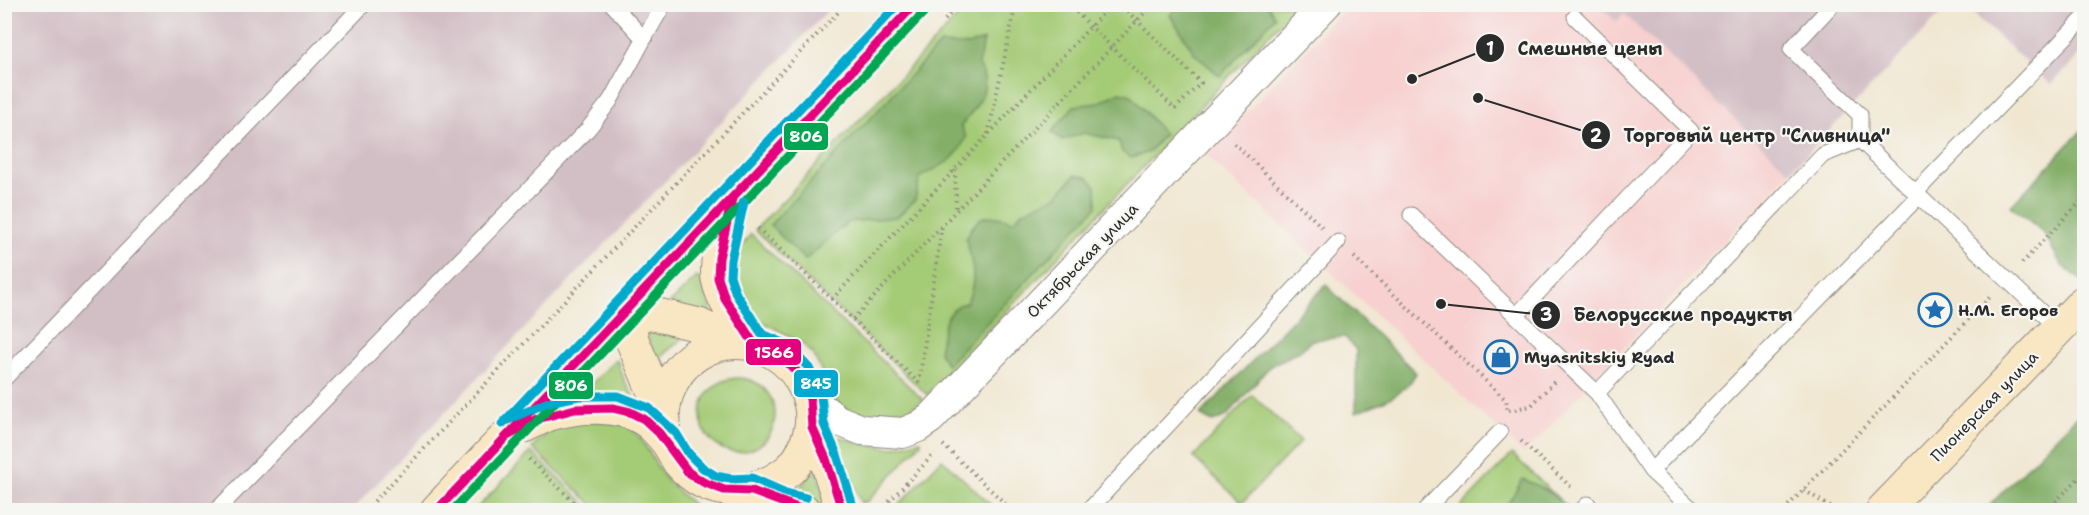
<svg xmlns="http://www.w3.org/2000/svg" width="2089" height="515" font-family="'Shantell Sans',sans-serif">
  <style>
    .built { fill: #f7d0cf }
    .industrial { fill: #d2bec5 }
    .green { fill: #a4cb76; stroke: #687b50; stroke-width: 1.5 }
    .forest { fill: #83af67; stroke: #576d49; stroke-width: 1.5 }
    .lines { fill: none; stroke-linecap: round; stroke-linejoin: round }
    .lane-casing { stroke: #8e897e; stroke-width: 17 }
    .street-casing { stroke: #8e897e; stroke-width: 32 }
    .secondary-casing { stroke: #8e897e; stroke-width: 35 }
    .path { stroke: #8e897e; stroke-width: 4; stroke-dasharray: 1.5 4.5; stroke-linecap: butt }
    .lane { stroke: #fff; stroke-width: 15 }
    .street { stroke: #fff; stroke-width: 30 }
    .secondary { stroke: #f9e7c3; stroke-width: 33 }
    .bus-1-casing { stroke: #f6f6f2; stroke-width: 14 }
    .bus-2-casing { stroke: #f6f6f2; stroke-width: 14 }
    .bus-3-casing { stroke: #f6f6f2; stroke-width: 14 }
    .bus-1 { stroke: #e5007d; stroke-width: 9 }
    .bus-2 { stroke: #00a651; stroke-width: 9 }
    .bus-3 { stroke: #00a9ce; stroke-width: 9 }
    .labels { text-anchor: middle; stroke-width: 4.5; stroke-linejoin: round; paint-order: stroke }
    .street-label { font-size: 16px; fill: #2b2b2b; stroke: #f6f6f2 }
    .poi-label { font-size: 16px; font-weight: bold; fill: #2b2b2b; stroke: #f6f6f2; text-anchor: start }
    .leader { fill: none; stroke: #2b2b2b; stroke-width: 2 }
    .callout-dot { fill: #2b2b2b; stroke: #f6f6f2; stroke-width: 2 }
    .mark-label { font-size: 18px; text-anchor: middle; font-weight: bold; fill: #fff }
    .callout-label { font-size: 18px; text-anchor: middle; font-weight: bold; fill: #2b2b2b; stroke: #f6f6f2; stroke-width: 4.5; stroke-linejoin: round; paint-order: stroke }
    .line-badge { stroke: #f6f6f2; stroke-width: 2 }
    .badge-label { font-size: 16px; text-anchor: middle; font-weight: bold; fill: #fff }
  </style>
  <rect width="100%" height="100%" fill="#f6f6f2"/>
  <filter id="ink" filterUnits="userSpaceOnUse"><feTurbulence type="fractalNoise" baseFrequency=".0167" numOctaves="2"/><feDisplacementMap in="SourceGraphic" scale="12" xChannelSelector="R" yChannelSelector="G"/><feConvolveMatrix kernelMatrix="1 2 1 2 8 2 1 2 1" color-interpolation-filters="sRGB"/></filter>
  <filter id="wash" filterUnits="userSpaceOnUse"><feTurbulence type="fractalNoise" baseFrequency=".008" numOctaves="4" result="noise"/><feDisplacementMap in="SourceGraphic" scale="24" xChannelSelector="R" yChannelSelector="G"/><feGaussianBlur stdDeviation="1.35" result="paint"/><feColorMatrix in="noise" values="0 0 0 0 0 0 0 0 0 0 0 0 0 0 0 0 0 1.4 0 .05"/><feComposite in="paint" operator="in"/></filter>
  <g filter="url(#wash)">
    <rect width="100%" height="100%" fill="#f1e7d1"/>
    <path class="built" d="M1598,4L1616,21L1624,14L1790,172L1524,454L1206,155L1348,5Z"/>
    <path class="industrial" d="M4,5H833L352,510H5Z
      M1598,5H1949L1790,172L1624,14L1616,21Z
      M1964,5H2084V50L2051,85Z"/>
    <path class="green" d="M969,5H1297L927,395L755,230Z
      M751,234L923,400C910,410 891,422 874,419C862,417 849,409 838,405L813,354L802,343L750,315L734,284L733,265L739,249Z
      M697,277L701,280L712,311L708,315L670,303Z
      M648,332H659L683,338L664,354L659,364L646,334Z
      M615,360L618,361L624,380L633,396L629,401L585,395V391Z
      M701 415a37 37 0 1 1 74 0a37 37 0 1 1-74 0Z
      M1252,395L1301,441L1242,503L1193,457Z
      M578,419L630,425L643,442L666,480L699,510H598L532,448C547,431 556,425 578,419Z
      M841,437L863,444L890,448L921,440V443L868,501L861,503L850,475L834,444L835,439Z
      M531,452L592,510H475Z
      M1512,454L1560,500L1550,510H1458Z
      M942,459L996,510H894Z
      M817,469L825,505L816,503L794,493Z"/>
    <path class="forest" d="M1267,4L1275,17L1220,76L1195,54L1170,15L1179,5Z
      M984,40L978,64C995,89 976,106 961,126L966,137C955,163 943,164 920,177L915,200L897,217L848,222L805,260L770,225L940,44L967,45Z
      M1120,92L1131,95L1164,134L1149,152L1131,158L1122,152L1119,141L1084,133L1062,140L1052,132L1074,106L1098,103Z
      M2084,128V276L2081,280L2062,266L2043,232L2011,206Z
      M1075,175L1087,177L1096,186L1097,206L947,365L939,352C944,329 941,310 967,302C978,281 972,260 966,239C979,211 987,214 1014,221L1022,212L1056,196Z
      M1326,285L1416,373C1406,395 1378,404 1356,412V350L1345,337L1312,340L1300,351L1270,366L1227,416L1212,422L1200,415Z
      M2084,409V510H1985Z
      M1523,479L1548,491L1569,508L1568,510H1504Z"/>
  </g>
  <g filter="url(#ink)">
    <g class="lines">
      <g class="lane-casing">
        <path id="lane" d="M1833,4L1791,49L1860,115V140L1919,196
          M644,39L664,4
          M1916,192L2084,18
          M1411,215L1597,393L1651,471L1693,510
          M1516,316L1691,131L1575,17
          M4,379L364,4
          M1597,393L1823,155L1860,140
          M1651,471L1919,196L2059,329
          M217,510L588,129L610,101L644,39L612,4
          M1089,510L1338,242
          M1425,510L1500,432
          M1582,510L1588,504"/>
      </g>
      <g class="street-casing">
        <path id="street" d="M810,399L837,420L862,430L903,433L918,427L931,418L1326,4"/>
      </g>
      <g class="secondary-casing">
        <path id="secondary" d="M731,201C726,223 715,256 718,279C723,303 740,324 754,344
          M627,311L632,340L663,413L664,421
          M627,311L658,315L699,325L734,342
          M524,426C533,422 543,416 553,413C580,406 616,403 642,418C650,422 662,435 668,443C672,449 675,456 679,462C708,497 754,498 788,471C799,462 805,449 809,436C814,420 812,403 805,388C778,327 692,327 668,391C665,398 664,406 663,413
          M812,427L826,459L842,510
          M749,490L782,504L803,510
          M437,510L915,4
          M1883,510L2084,302"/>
      </g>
      <path class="path" d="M1068,4L1175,109L1201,83L1120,4
        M945,20L959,4
        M988,134L1016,4
        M1234,143L1322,227
        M955,170L956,210
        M758,228L921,385
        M1354,257L1506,400L1508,411
        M2022,263L2084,198
        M832,299L1112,4
        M853,319L1153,4
        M919,383L942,225
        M1509,410L1531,406L1554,382
        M1521,441L1571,487
        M943,445L1012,510
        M529,459L582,510
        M1804,490L1835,510
        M366,510L846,4
        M881,510L932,456
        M1784,510L1992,295
        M2047,510L2084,473"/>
      <use href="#lane" class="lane"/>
      <use href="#street" class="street"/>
      <use href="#secondary" class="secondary"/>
      <g class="bus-1-casing">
        <path id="bus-1" d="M732,199L719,258L718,278L725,299L754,344L779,354L799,374L810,399L812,427L826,459L842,510
          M509,435L537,419L575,409L613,408L630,412L644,419L659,433L688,472L703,482L724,490L752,491L803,510
          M437,510L915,4"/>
      </g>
      <g class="bus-2-casing">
        <path id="bus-2" d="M453,510L924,12"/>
      </g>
      <g class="bus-3-casing">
        <path id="bus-3" d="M744,202L731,260L730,276L736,294L762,334L786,344L809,368L821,395L824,424L837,455L853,506
          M506,421L548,402L579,396H618L649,408L676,433L689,454L703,468L716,476L731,479L752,478L786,493L806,498
          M502,424L898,4"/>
      </g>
      <use href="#bus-1" class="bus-1"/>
      <use href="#bus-2" class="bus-2"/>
      <use href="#bus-3" class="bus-3"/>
    </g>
  </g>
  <defs>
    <g id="sight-ring" transform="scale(1.725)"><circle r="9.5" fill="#f6f6f2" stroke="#1f6fb2" stroke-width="1.5"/><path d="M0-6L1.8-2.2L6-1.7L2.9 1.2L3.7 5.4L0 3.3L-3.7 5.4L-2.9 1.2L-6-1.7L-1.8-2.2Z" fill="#1f6fb2"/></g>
    <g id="shop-ring" transform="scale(1.725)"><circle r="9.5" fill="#f6f6f2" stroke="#1f6fb2" stroke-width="1.5"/><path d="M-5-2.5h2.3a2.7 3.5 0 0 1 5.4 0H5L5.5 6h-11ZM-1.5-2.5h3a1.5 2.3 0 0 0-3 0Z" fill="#1f6fb2"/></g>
  </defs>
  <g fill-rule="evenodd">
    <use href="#sight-ring" x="1935" y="310"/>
    <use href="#shop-ring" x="1501" y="357"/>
  </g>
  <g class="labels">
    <g class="street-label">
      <text transform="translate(1082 260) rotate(-46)" y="6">Октябрьская улица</text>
      <text transform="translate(1984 406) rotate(-46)" y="6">Пионерская улица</text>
    </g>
    <g class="poi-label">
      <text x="1958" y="316">Н.М. Егоров</text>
      <text x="1524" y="363">Myasnitskiy Ryad</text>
    </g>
  </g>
  <path class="leader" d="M1412 79L1490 48M1478 98L1596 135M1441 304L1546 315"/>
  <g class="callout-dot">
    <circle cx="1412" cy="79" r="6"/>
    <circle cx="1478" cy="98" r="6"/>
    <circle cx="1441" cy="304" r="6"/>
    <circle cx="1490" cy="48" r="15"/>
    <circle cx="1596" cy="135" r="15"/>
    <circle cx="1546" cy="315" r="15"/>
  </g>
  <g class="mark-label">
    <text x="1490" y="55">1</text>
    <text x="1596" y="142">2</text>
    <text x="1546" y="321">3</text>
  </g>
  <g class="callout-label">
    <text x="1590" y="55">Смешные цены</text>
    <text x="1757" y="142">Торговый центр "Сливница"</text>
    <text x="1683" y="321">Белорусские продукты</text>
  </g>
  <g class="line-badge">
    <rect x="783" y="122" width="46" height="29" rx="6" fill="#00a651"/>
    <rect x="745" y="338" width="57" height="28" rx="6" fill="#e5007d"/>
    <rect x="793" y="369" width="46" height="29" rx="6" fill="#00a9ce"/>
    <rect x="548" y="371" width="46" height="29" rx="6" fill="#00a651"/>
  </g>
  <g class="badge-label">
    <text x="806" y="142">806</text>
    <text x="774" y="358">1566</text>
    <text x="816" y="389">845</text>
    <text x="571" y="391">806</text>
  </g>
  <rect width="2089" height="515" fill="none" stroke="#f6f6f2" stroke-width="24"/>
</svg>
